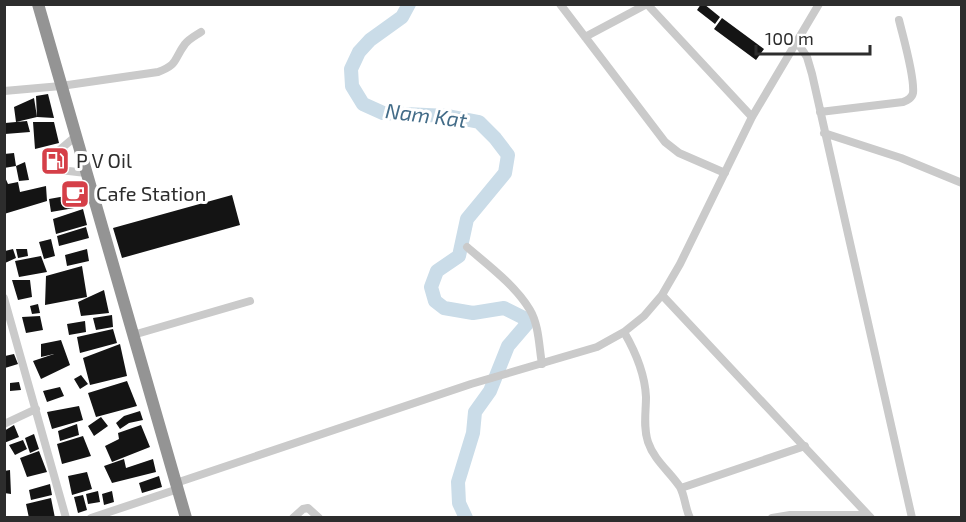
<svg xmlns="http://www.w3.org/2000/svg" width="966" height="522" font-family="'Exo 2',sans-serif">
  <style>
    .lines { fill: none; stroke-linecap: round; stroke-linejoin: round }
    .river { stroke: #cadce8; stroke-width: 14 }
    .building { fill: #141414 }
    .minor { stroke: #cacaca; stroke-width: 8 }
    .highway { stroke: #949494; stroke-width: 12 }
    .labels { text-anchor: middle; stroke-width: 6; stroke-linejoin: round; paint-order: stroke }
    .poi-label { font-size: 20px; fill: #2d2d2d; stroke: #fff; text-anchor: start }
    .water-label { font-size: 21px; font-style: italic; fill: #436c88; stroke: #fff }
  </style>
  <rect width="100%" height="100%" fill="#fff"/>
  <g class="lines">
    <path class="river" d="M409,4L402,17L370,40L359,52L351,69L352,86L363,104L383,113L448,116L479,122L495,138L508,155L505,173L467,219L459,256L437,271L431,287L435,301L444,308L473,313L504,308L524,318L526,325L508,346L490,391L475,412L473,433L458,482L459,503L466,518"/>
  </g>
  <path class="building" d="M701,4H704L720,17L715,24L697,10Z
    M722,18L764,49L756,60L714,29Z
    M48,94L54,118L37,117L36,96Z
    M34,98L37,117L16,122L14,107Z
    M27,121L30,132L5,134V123Z
    M33,122H54L59,143L35,149Z
    M14,153L16,166L25,162L29,180L19,181L16,166L4,168V154Z
    M64,153L67,164L45,170L42,159Z
    M4,175L8,184L18,182L20,192L46,186L47,201L4,214Z
    M77,194L80,207L51,212L49,199Z
    M232,195L240,225L122,258L113,228Z
    M83,209L87,225L56,234L53,219Z
    M86,227L89,238L59,246L57,236Z
    M51,239L55,256L44,259L39,242Z
    M13,249L16,258L5,263V251Z
    M16,249H27L28,256L18,258Z
    M87,249L89,261L67,266L65,255Z
    M41,256L47,272L19,277L15,261Z
    M82,266L87,297L45,305L46,276Z
    M12,280H30L32,297L18,300Z
    M104,290L109,313L81,316L78,302Z
    M38,304L40,313L32,314L30,306Z
    M112,315L113,327L96,330L93,318Z
    M40,316L43,330L26,333L22,317Z
    M85,321L86,332L69,335L67,324Z
    M113,329L117,343L80,353L77,337Z
    M61,340L70,365L41,379L33,361L54,354L41,357V344Z
    M120,344L127,376L90,385L83,358Z
    M14,354L18,364L5,368V356Z
    M81,375L88,384L80,389L74,379Z
    M127,381L137,406L96,417L88,393Z
    M19,382L21,390L10,391V383Z
    M60,387L64,396L47,402L43,391Z
    M79,406L83,420L52,429L47,412Z
    M140,411L143,420L129,423L120,429L116,423L124,416Z
    M101,417L108,426L94,436L88,426Z
    M77,424L79,435L60,441L58,431Z
    M14,425L19,437L4,443V431Z
    M141,425L150,447L112,462L105,446L119,439L118,433Z
    M34,434L39,449L30,453L25,438Z
    M83,436L91,456L62,464L57,444Z
    M23,440L27,449L15,455L9,445Z
    M39,451L47,472L27,477L20,458Z
    M124,459L126,468L153,459L156,472L112,483L104,466Z
    M10,470L11,494L4,493V471Z
    M87,472L92,489L72,495L68,476Z
    M159,476L162,487L142,493L139,483Z
    M50,484L52,495L31,500L29,490Z
    M98,491L100,502L88,504L86,494Z
    M112,491L114,502L104,505L102,494Z
    M83,495L87,510L78,513L74,497Z
    M51,498L55,518H29L26,504Z"/>
  <g class="lines">
    <path class="minor" d="M560,4L665,142L679,153L725,173
      M647,4L752,117
      M585,37L647,4
      M797,42L807,57L812,74L912,518
      M4,91L61,86L158,72C179,64 173,60 185,44C189,39 195,36 201,32
      M820,112L903,102C908,100 912,98 913,93C915,77 903,37 899,20
      M824,133L901,158L962,183
      M76,136L56,153L60,170L86,173
      M467,247C489,266 515,285 530,310C539,325 539,347 542,364
      M662,295L871,518
      M4,298L66,518
      M624,332C635,351 645,374 646,397C646,412 643,427 648,442C654,460 670,472 680,487C685,496 685,508 690,518
      M133,335L250,301
      M4,424L36,409
      M176,483L471,384L597,347L624,332L644,316L662,295L680,264L752,117L819,4
      M681,488L805,446
      M91,518L178,489
      M293,518L303,509L308,508L319,518
      M772,518L790,515H868"/>
    <path class="highway" d="M38,4L186,518"/>
  </g>
  <defs>
    <g id="fuel-square" transform="scale(1.5)"><rect x="-9" y="-9" width="18" height="18" rx="4" fill="#d53f48" stroke="#fff"/><path d="M-5.5-6h7V0h2V4h1.3V-2.5L3-4.5l.8-.8L6-3V5H2.5V1h-1V6h-7ZM-4.2-4.7v3.2H.2V-4.7Z" fill="#fff"/></g>
    <g id="cafe-square" transform="scale(1.5)"><rect x="-9" y="-9" width="18" height="18" rx="4" fill="#d53f48" stroke="#fff"/><path d="M-5.5-4.5H6V0H3Q3 3.5 0 3.5H-2.5Q-5.5 3.5-5.5 0ZM3-3.2v2h1.7v-2ZM-6 4.5H4V6H-6Z" fill="#fff"/></g>
  </defs>
  <g fill-rule="evenodd">
    <use href="#fuel-square" x="55" y="161"/>
    <use href="#cafe-square" x="75" y="194"/>
  </g>
  <g class="labels">
    <g class="poi-label">
      <text x="76" y="168">P V Oil</text>
      <text x="96" y="201">Cafe Station</text>
    </g>
    <g class="water-label">
      <text transform="translate(426 116) rotate(7)" y="7">Nam Kat</text>
    </g>
  </g>
  <rect width="966" height="522" fill="none" stroke="#2d2d2d" stroke-width="12"/>
  <path d="M756 45v9h114v-9" fill="none" stroke="#2d2d2d" stroke-width="3"/>
  <text x="765" y="45" font-size="18" fill="#2d2d2d" stroke="#ffffff" stroke-width="4.5" paint-order="stroke">100 m</text>
</svg>
